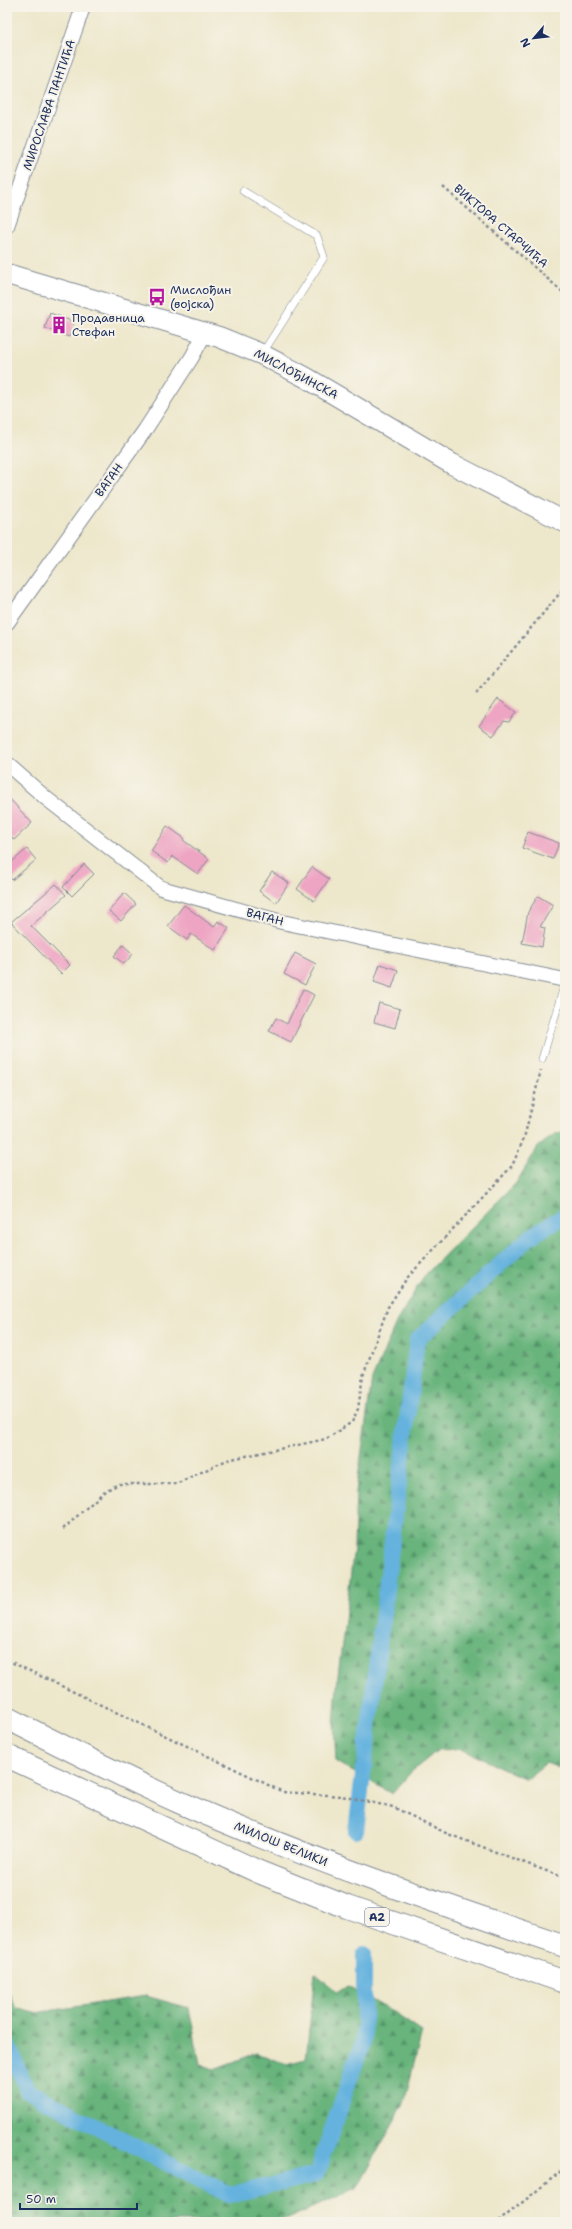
<svg xmlns="http://www.w3.org/2000/svg" width="572" height="2229" font-family="'Shantell Sans',sans-serif">
  <style>
    .forest { fill: url(#forest-firs); stroke: #42726d }
    .lines { fill: none; stroke-linecap: round; stroke-linejoin: round }
    .canal { stroke: #65b2de; stroke-width: 16 }
    .building { fill: #eea5c3 }
    .service-casing { stroke: #848b94; stroke-width: 8 }
    .minor-casing { stroke: #848b94; stroke-width: 16 }
    .secondary-casing { stroke: #848b94; stroke-width: 22 }
    .motorway-casing { stroke: #848b94; stroke-width: 24 }
    .path { stroke: #848b94; stroke-width: 2.5; stroke-dasharray: 3 3; stroke-linecap: butt }
    .service { stroke: #fff; stroke-width: 7 }
    .minor { stroke: #fff; stroke-width: 14 }
    .secondary { stroke: #fff; stroke-width: 20 }
    .motorway { stroke: #fff; stroke-width: 22 }
    .labels { text-anchor: middle; stroke-width: 4; stroke-linejoin: round; paint-order: stroke }
    .shield { fill: #f7f3e8; stroke: #5d6a87; stroke-width: 1 }
    .shield-label { font-size: 11px; font-weight: bold; fill: #1b2f5e }
    .street-label { font-size: 12px; fill: #1b2f5e; stroke: #f7f3e8 }
    .poi-label { font-size: 12px; fill: #1b2f5e; stroke: #f7f3e8; text-anchor: start }
  </style>
  <defs>
    <pattern id="forest-firs" width="22" height="20" patternUnits="userSpaceOnUse"><rect width="22" height="20" fill="#68b47c"/><path d="M5 1l3.5 6h-7zM16 11l3.5 6h-7z" fill="#559369"/></pattern>
  </defs>
  <rect width="100%" height="100%" fill="#f7f3e8"/>
  <filter id="ink" filterUnits="userSpaceOnUse"><feTurbulence type="fractalNoise" baseFrequency=".025" numOctaves="2"/><feDisplacementMap in="SourceGraphic" scale="8" xChannelSelector="R" yChannelSelector="G"/><feConvolveMatrix kernelMatrix="1 2 1 2 8 2 1 2 1" color-interpolation-filters="sRGB"/></filter>
  <filter id="wash" filterUnits="userSpaceOnUse"><feTurbulence type="fractalNoise" baseFrequency=".012" numOctaves="4" result="noise"/><feDisplacementMap in="SourceGraphic" scale="16" xChannelSelector="R" yChannelSelector="G"/><feGaussianBlur stdDeviation="0.9" result="paint"/><feColorMatrix in="noise" values="0 0 0 0 0 0 0 0 0 0 0 0 0 0 0 0 0 1.4 0 .05"/><feComposite in="paint" operator="in"/></filter>
  <g filter="url(#wash)">
    <rect width="100%" height="100%" fill="#ede7cb"/>
    <path class="forest" d="M565,1131V1770L546,1763L526,1779L461,1749L438,1750L411,1772L392,1794L336,1762L334,1722L338,1676L354,1548L356,1492L372,1379L398,1319L424,1276L516,1183L538,1147L555,1134Z
      M315,1973L336,1991L348,1986L394,2013L422,2032L404,2103L357,2188L280,2222H7V1989L16,2008L35,2013L146,1996L189,2008L200,2064L214,2069L257,2053L286,2064L306,2059Z"/>
    <g class="lines">
      <path class="canal" d="M356,1831L417,1340L530,1237L565,1215
        M7,2043L28,2091L229,2195L316,2175L364,2039V1954"/>
    </g>
    <g id="blocks">
      <path class="building" d="M50,313L74,322L69,337L45,328Z
        M498,699L516,712L509,722L504,721L493,736L479,726Z
        M7,796L32,823L14,840L7,832Z
        M167,826L184,838L183,840L209,859L198,874L172,856L168,863L151,851Z
        M528,832L559,843L553,859L522,848Z
        M27,849L36,860L12,880L7,874V866Z
        M84,864L94,874L72,896L63,887Z
        M312,867L329,879L314,901L297,889Z
        M272,872L289,883L276,903L259,891Z
        M56,884L66,895L31,926L70,965L61,974L11,922Z
        M124,893L136,904L121,921L109,911Z
        M538,896L553,905L540,927L545,928L542,947L522,943L528,912Z
        M184,905L214,927L218,921L229,928L215,950L191,934L187,940L168,926Z
        M123,945L133,954L124,964L114,956Z
        M295,953L316,964L305,985L284,974Z
        M380,964L398,970L392,988L374,982Z
        M303,989L314,995L291,1042L269,1031L276,1018L287,1024Z
        M379,1003L400,1009L395,1028L374,1022Z"/>
    </g>
  </g>
  <g filter="url(#ink)">
    <use href="#blocks" fill-opacity="0" stroke="#848b94" stroke-width="1"/>
    <g class="lines">
      <g class="service-casing">
        <path id="service" d="M243,191L317,236L324,257L262,354
          M542,1059L565,983"/>
      </g>
      <g class="minor-casing">
        <path id="minor" d="M7,226L83,7
          M7,623L145,430L192,357L205,333
          M7,764L47,799L161,888L282,922L565,980"/>
      </g>
      <g class="secondary-casing">
        <path id="secondary" d="M7,274L219,337L261,354L305,377L452,464L565,522"/>
      </g>
      <g class="motorway-casing">
        <path id="motorway" d="M7,1718C64,1747 121,1776 179,1802C305,1858 435,1902 565,1946
          M7,1756L259,1872L347,1907L565,1982"/>
      </g>
      <path class="path" d="M443,187L565,294
        M476,694L565,587
        M63,1529L105,1491L119,1484H176L227,1460L326,1439L352,1422L358,1409L363,1376L388,1307L407,1278L512,1166L524,1138L541,1070
        M7,1660L283,1792L341,1796L393,1807L448,1834L565,1878
        M498,2222L565,2168
        M561,2222L565,2219"/>
      <use href="#service" class="service"/>
      <use href="#minor" class="minor"/>
      <use href="#secondary" class="secondary"/>
      <use href="#motorway" class="motorway"/>
    </g>
  </g>
  <defs>
    <g id="bus-bare" transform="scale(1.38)"><path d="M-5-6H5V4H4V6H2V4H-2V6H-4V4H-5ZM-3.5-4V0h7V-4ZM-3.5 1.2v1.5H-2V1.2ZM2 1.2v1.5H3.5V1.2Z" fill="#b5179e" stroke="#f7f3e8" stroke-width="2.5" paint-order="stroke"/></g>
    <g id="building-bare" transform="scale(1.38)"><path d="M-4-6H4V6H1V3H-1V6H-4ZM-2.5-4.3h1.7v1.8h-1.7ZM.8-4.3h1.7v1.8H.8ZM-2.5-1h1.7V.8h-1.7ZM.8-1h1.7V.8H.8Z" fill="#b5179e" stroke="#f7f3e8" stroke-width="2.5" paint-order="stroke"/></g>
  </defs>
  <g fill-rule="evenodd">
    <use href="#bus-bare" x="157" y="297"/>
    <use href="#building-bare" x="59" y="325"/>
  </g>
  <g class="labels">
    <rect class="shield" x="365" y="1908" width="24" height="18" rx="3"/>
    <g class="shield-label">
      <text x="377" y="1921">A2</text>
    </g>
    <g class="street-label">
      <text transform="translate(49 105) rotate(-71)" y="4">МИРОСЛАВА ПАНТИЋА</text>
      <text transform="translate(501 226) rotate(41)" y="4">ВИКТОРА СТАРЧИЋА</text>
      <text transform="translate(296 374) rotate(28)" y="4">МИСЛОЂИНСКА</text>
      <text transform="translate(109 480) rotate(-54)" y="4">ВАГАН</text>
      <text transform="translate(265 917) rotate(15)" y="4">ВАГАН</text>
      <text transform="translate(281 1844) rotate(22)" y="4">МИЛОШ ВЕЛИКИ</text>
    </g>
    <g class="poi-label">
      <text x="170" y="294">Мислођин<tspan x="170" dy="14">(војска)</tspan></text>
      <text x="72" y="322">Продавница<tspan x="72" dy="14">Стефан</tspan></text>
    </g>
  </g>
  <rect width="572" height="2229" fill="none" stroke="#f7f3e8" stroke-width="24"/>
  <g transform="translate(534 38) rotate(242)" stroke="#f7f3e8" stroke-width="3" paint-order="stroke">
  <path d="M0-3L7 15L0 10L-7 15Z" fill="#1b2f5e"/>
  <text y="-6" font-size="11" font-weight="bold" text-anchor="middle" fill="#1b2f5e">N</text>
  </g>
  <path d="M20 2203v6h117v-6" fill="none" stroke="#1b2f5e" stroke-width="2"/>
  <text x="26" y="2203" font-size="12" fill="#1b2f5e" stroke="#f7f3e8" stroke-width="3" paint-order="stroke">50 m</text>
</svg>
